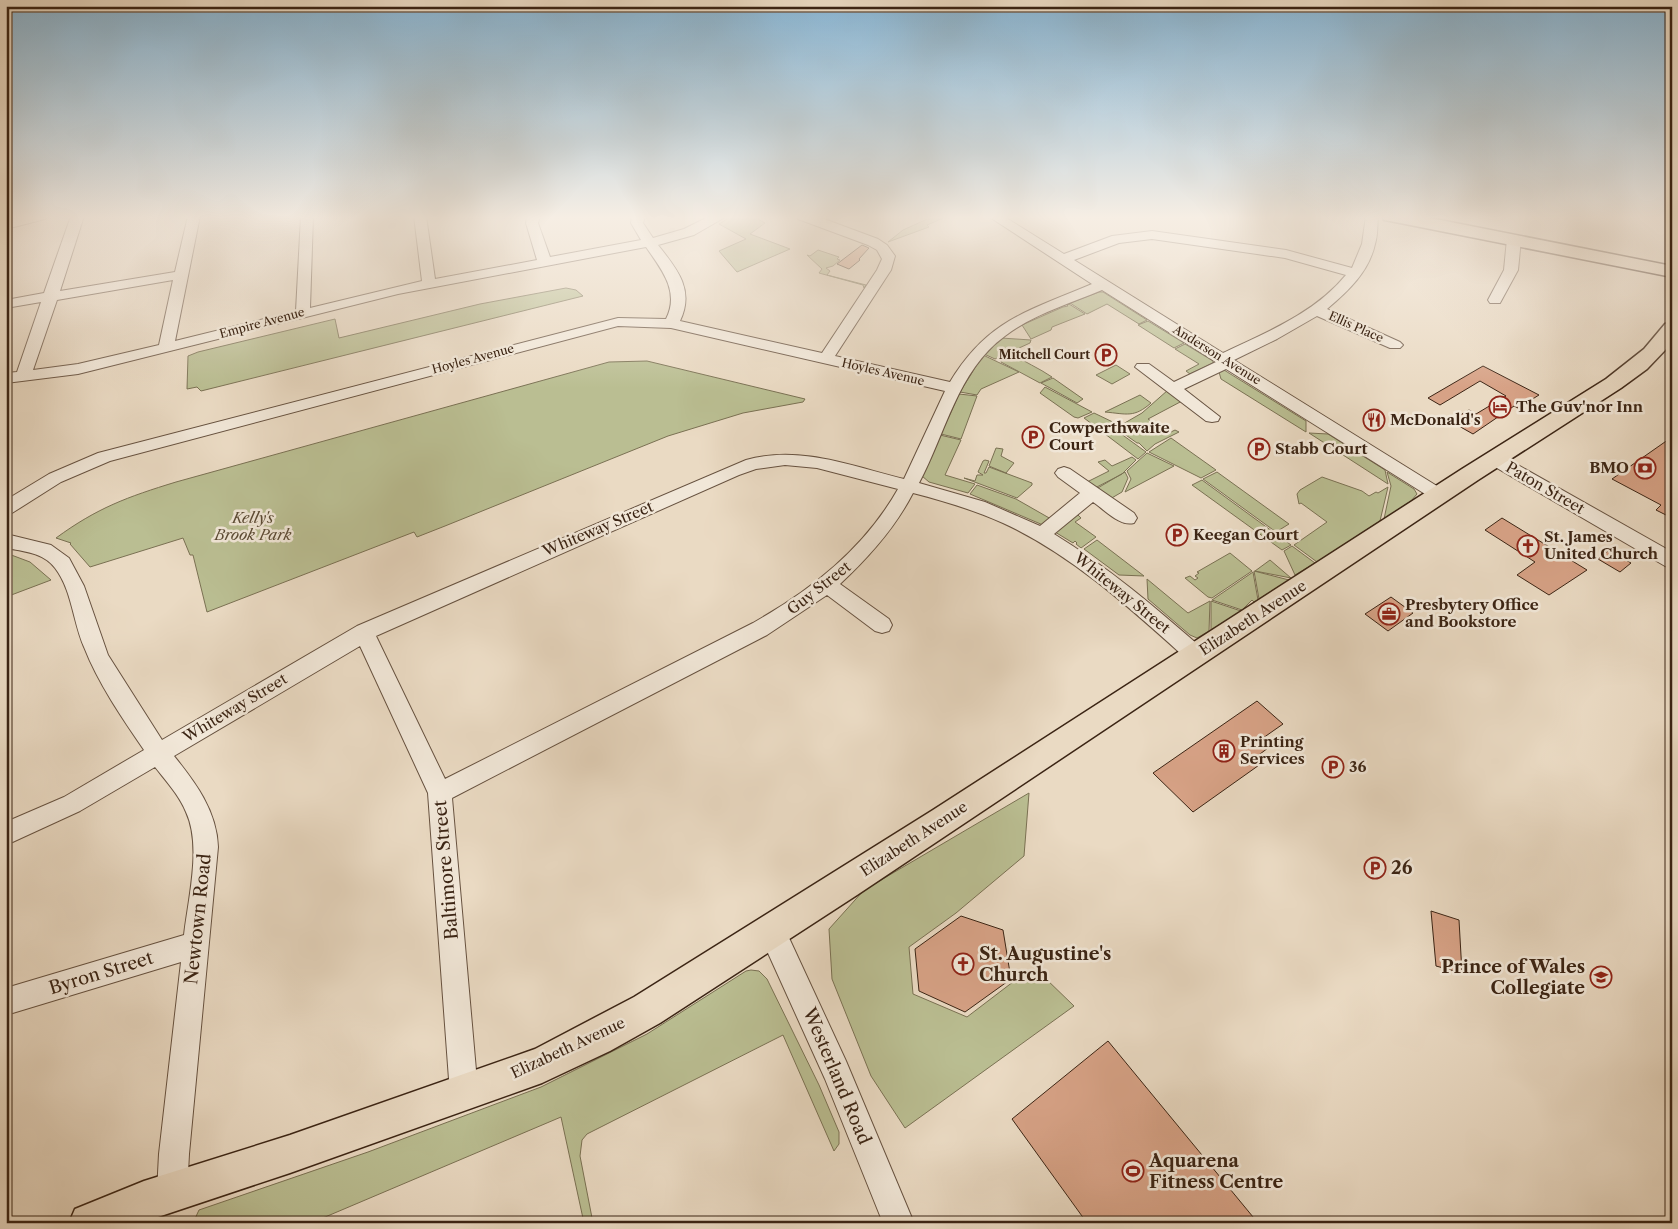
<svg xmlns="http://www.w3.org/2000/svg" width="1678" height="1229" font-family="'Libre Caslon Text',serif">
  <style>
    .green { fill: #babe92; stroke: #7a7153 }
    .building { fill: #d7a286; stroke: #3b2414 }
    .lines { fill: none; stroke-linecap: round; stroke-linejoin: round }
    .minor-casing { stroke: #675240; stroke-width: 2 }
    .major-casing { stroke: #3b2414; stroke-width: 3 }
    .minor { fill: #f1e7d8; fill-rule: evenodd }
    .major { fill: #eadac3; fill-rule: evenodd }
    .labels { text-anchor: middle; stroke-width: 5; stroke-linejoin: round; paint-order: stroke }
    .far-street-label { font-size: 12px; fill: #3b2414; stroke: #f1e7d8 }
    .far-poi-label { font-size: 12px; font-weight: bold; fill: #3b2414; stroke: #f1e7d8; text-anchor: end }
    .poi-label { font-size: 15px; font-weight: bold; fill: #3b2414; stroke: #f1e7d8; text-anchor: start }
    .street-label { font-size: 15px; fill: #3b2414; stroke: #f1e7d8 }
    .park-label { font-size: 15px; font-style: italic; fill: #5b4a34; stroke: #f1e7d8 }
    .near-poi-label { font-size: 18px; font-weight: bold; fill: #3b2414; stroke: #f1e7d8; text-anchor: start }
    .near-street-label { font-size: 18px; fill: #3b2414; stroke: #f1e7d8 }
  </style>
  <rect width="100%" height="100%" fill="#eadac3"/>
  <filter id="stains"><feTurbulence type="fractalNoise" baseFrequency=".004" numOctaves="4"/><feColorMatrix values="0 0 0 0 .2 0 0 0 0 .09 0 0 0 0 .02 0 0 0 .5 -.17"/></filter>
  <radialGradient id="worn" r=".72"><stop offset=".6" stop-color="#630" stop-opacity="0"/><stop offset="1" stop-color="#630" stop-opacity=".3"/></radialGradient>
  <path class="green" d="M732,216H758L756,218L765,223L750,234L790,249L737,272L719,251L746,239L719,224Z
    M934,216H948L927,225L929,227L888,242L903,230Z
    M818,250L839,257L837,259L840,260L833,266L826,268L830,271L827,275L866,285L864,288L863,285L819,273L822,269L807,255L810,256Z
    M566,288L576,290L583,296L201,391L197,387L187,389L188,356L198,352L335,319L339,338L480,304Z
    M1099,292H1103L1147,320L1139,324L1107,304L1087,314L1070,303Z
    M1069,304L1085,314L1052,327L1051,330L1031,339L1022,325L1063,307L1068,306L1067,305Z
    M1148,321L1184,343L1174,348L1138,325Z
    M1001,338L1031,340L1030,343L995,359L984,354Z
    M1185,344L1213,361V363L1190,374L1186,371L1199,364L1175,349Z
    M1011,353C1024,362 1039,368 1052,377L1040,383L1001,362L1002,357Z
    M983,355L1019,372L981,389L977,395L960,392Z
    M647,361L805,399L803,402L743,413L668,436L445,526L417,537L414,532L207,612L193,555H190L183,538L90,567L70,544L71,543L56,538C97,508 127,497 176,482L609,362Z
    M1116,365L1130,374L1112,384L1096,375Z
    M1224,370L1306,421V432L1221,379L1219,372Z
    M1053,378L1083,399L1077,403L1041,383Z
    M1045,387L1092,412L1078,418L1074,417L1040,393Z
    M1168,390L1182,401L1148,419L1169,433L1175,430L1179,432L1155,444L1147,451L1139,443H1137L1116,428L1142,413Z
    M959,394L977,396L961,439L941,434Z
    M1140,395L1151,403C1134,418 1127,414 1105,412Z
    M1094,413L1119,425L1113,428L1146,452L1138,459L1084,418Z
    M1309,433L1328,434L1385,470L1388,484Z
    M940,435L961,440L945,475L975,484L968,493L929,482L922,476Z
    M1171,438L1216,470L1201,478L1149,452Z
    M996,448L1003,449L1001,456L1014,463L1006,473L989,466Z
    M1147,453L1174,466L1125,492L1131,479L1127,471Z
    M1132,457L1136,460L1122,474L1095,488L1087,482L1109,471L1098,462L1105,460L1112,466Z
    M985,460L989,461L984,473H986L989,467L1032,483V485L1017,498L964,478L975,481L977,475H983L978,472L983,461Z
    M1125,472L1128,478L1122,492L1110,499L1096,489Z
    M1217,472L1289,524L1276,532L1203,479Z
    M1387,472L1414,489L1417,494L1411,501L1384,519L1391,486Z
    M1322,477L1362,491L1369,496L1376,492L1378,493L1388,487L1380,521L1317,562L1294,545L1327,522L1301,503L1299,504L1297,494L1300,490Z
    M1202,480L1291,545L1282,550L1192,485Z
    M977,485L1016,499L1051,519L1043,525L970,494Z
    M1075,512L1081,518L1075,522L1096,537L1081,548L1076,544L1077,543L1075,541L1073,543L1055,532Z
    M1097,540L1144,576L1119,575L1084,549Z
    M1292,546L1315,563L1295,575L1284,551Z
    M6,553L30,562L51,580L6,597Z
    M1230,553L1252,571L1212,598L1208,597L1185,578L1190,576L1195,580L1198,578L1195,576L1199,573L1197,572Z
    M1270,560L1291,578L1255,571Z
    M1254,571L1289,580L1259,599Z
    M1253,572L1258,600L1254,602L1252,600L1242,610L1212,600Z
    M1147,579L1188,613L1210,601L1209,631L1197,638L1190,635L1148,599Z
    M1211,601L1241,611L1211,630Z
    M1029,793L1024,856L956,913L909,947L913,994L967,1017L1026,972L1043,976L1074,1006L905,1128L871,1076L832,979L829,929L864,890Z
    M751,970L759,971L767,979L819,1085L839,1132V1144L834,1151L783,1035L587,1134L582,1140L580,1156L593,1223H584L561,1117L311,1223H193L199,1210L368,1152L541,1087L647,1034L746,971Z"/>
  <path class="building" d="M862,245L869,248L859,259L860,260L849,269L837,264Z
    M1483,366L1539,395L1518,408L1514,406L1473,434L1450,421L1469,410L1476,414L1506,396L1480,381L1440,405L1428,398Z
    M1672,437V518L1656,510L1661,505L1612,479Z
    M1502,518L1587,570L1549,595L1517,575L1535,562L1485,530Z
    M1609,550L1631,563L1620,572L1598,559Z
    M1391,597L1413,613L1388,631L1365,614Z
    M1257,701L1283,724L1263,738L1272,745L1256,757L1262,763L1193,812L1153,773Z
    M1431,911L1459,920L1462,973L1436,966Z
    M961,916L1003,930L1011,979L965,1012L919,991L915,949Z
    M1108,1041L1258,1223H1087L1012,1119Z"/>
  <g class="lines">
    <g class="minor-casing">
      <path id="minor" d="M24,216H46L45,219L6,229V221Z
        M71,216H84L60,291L175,272L188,216H200L175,341L296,311L301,216H313L310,308L422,281L414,216H426L435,279L537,260L526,223L527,216H540L538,223L550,257L641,240L631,223L632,216H645L643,223L653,238L684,229L710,216H727L694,235L658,245C677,269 695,290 680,321L822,353L877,270L882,259L877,250L868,245L798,219L797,216H816L878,239L887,245L895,256L891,270L835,356L950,382C988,319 1029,311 1092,284L988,216H1003L1064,254L1112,236L1152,231L1286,250L1352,268L1362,244L1366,216H1378C1377,225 1378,235 1375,244C1369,272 1348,291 1327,309L1400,342L1403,345L1400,348H1390L1317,316L1277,339L1234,360L1445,491L1448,495L1445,499L1439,501L1433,499L1226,369L1184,389L1220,417L1218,421L1212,422L1206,421L1135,367L1137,364H1149L1174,382L1216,362L1102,290C1069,304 1034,314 1005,336C957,371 946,433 919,483L985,502L1040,526L1080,493L1058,477L1055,473L1058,469L1064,467L1070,469L1134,513L1137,518L1134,523C1120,527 1105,510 1093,502L1054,534C1108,567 1156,608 1203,649L1206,655L1203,661L1196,663L1189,661C1132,610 1074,556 1003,523C974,510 944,501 913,493C895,528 869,557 840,584L889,619L892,625L889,631L882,633L875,631L827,595L767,635L452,798L478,1093L474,1103L464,1107L454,1103L450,1093L428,793L360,646L174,756C195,782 217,811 218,847L189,1154L187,1192L183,1203L172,1207L161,1203L157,1192L159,1154L181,962L6,1015V988L184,935C188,899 202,846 186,812C179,795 166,781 155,767L80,811L6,845V822L64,797L144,750C122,718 98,683 84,647C73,622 72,590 55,568C44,553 23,551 6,548V534L51,545L69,558L84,586L108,655L162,740L357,626L746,460C800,445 851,466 904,479L945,391L671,328L618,326L110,461L61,482L12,513L6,515V500L49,474L98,453L618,318L666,319C680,292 662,270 646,247L398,294L78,374L6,383V373L17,372L41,302L6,308V300L44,293ZM1152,239L1285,258L1346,275C1315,313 1267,332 1223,353L1074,260L1119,243ZM173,280L159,345L78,364L33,370L57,300ZM785,465L817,468L898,489C864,549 811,590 753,623L445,779L376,636L739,475L756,469Z
        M1514,235L1521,239L1518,270L1500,303H1490L1488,300L1504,270L1507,239Z
        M1496,454L1502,456L1672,552V568L1665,566L1490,464L1487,460L1490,456Z
        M771,918L780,922L790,940L846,1061L914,1223H883L825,1079L758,931L762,922Z"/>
    </g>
    <g class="major-casing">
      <path id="major" d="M1382,216H1420L1672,266V277L1390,221L1384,220Z
        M1672,322V342L1669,346L1647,369L1621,388L1478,480L857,895L660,1023L610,1051L542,1083L290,1173L140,1223H69L75,1209L144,1181L290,1135L535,1049L634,997L933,810L1462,469L1606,379L1644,349L1665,324Z"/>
    </g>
    <use href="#minor" class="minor"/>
    <use href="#major" class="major"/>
  </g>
  <linearGradient id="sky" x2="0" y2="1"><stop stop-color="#88b6d5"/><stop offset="0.56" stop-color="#f6eee4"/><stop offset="1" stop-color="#f6eee4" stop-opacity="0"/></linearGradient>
  <rect width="1678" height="388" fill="url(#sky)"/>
  <defs>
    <g id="parking-ring" transform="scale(1.125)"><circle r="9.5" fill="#f1e7d8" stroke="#8f2418" stroke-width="1.5"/><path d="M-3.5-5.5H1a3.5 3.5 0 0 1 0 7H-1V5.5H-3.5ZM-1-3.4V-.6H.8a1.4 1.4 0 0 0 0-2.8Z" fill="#8f2418"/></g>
    <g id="hotel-ring" transform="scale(1.125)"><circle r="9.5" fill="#f1e7d8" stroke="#8f2418" stroke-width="1.5"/><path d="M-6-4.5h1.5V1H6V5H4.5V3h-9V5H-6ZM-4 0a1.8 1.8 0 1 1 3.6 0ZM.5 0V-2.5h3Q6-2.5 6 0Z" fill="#8f2418"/></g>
    <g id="restaurant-ring" transform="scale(1.125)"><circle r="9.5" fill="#f1e7d8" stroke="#8f2418" stroke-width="1.5"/><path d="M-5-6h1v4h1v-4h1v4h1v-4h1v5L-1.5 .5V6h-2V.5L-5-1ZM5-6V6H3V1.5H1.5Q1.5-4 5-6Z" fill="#8f2418"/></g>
    <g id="bank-ring" transform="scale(1.125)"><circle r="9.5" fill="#f1e7d8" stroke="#8f2418" stroke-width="1.5"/><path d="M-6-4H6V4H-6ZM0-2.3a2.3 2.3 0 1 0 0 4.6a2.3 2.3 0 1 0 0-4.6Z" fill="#8f2418"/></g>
    <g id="church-ring" transform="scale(1.125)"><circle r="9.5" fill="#f1e7d8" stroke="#8f2418" stroke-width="1.5"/><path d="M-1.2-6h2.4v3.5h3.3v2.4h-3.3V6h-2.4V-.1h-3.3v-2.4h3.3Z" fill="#8f2418"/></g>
    <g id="office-ring" transform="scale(1.125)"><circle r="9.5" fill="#f1e7d8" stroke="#8f2418" stroke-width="1.5"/><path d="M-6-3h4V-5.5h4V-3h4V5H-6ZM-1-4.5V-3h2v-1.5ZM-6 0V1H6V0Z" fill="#8f2418"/></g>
    <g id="building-ring" transform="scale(1.125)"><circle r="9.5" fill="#f1e7d8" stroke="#8f2418" stroke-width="1.5"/><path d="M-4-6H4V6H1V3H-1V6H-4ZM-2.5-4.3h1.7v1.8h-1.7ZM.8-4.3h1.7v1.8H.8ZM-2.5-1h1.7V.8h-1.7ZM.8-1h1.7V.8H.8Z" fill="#8f2418"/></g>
    <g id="school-ring" transform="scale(1.125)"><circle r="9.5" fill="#f1e7d8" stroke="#8f2418" stroke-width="1.5"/><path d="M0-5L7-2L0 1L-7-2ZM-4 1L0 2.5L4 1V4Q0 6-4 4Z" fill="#8f2418"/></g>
    <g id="stadium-ring" transform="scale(1.125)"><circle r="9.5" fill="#f1e7d8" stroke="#8f2418" stroke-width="1.5"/><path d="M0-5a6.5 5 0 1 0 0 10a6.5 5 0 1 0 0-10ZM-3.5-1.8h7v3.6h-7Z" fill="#8f2418"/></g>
  </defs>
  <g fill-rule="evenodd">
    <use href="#parking-ring" x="1106" y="355"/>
    <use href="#hotel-ring" x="1500" y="407"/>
    <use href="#restaurant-ring" x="1374" y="420"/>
    <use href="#parking-ring" x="1033" y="437"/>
    <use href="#parking-ring" x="1259" y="449"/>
    <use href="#bank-ring" x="1645" y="468"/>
    <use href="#parking-ring" x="1177" y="535"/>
    <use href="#church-ring" x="1528" y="546"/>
    <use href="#office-ring" x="1389" y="614"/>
    <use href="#building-ring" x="1224" y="751"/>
    <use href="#parking-ring" x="1333" y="767"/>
    <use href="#parking-ring" x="1375" y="868"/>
    <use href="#church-ring" x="963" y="964"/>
    <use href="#school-ring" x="1601" y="977"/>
    <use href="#stadium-ring" x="1133" y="1171"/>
  </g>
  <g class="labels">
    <g class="far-street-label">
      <text transform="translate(262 323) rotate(-15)" y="4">Empire Avenue</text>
      <text transform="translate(1356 327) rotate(24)" y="4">Ellis Place</text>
      <text transform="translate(1217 355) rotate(32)" y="4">Anderson Avenue</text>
      <text transform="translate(473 359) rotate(-15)" y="4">Hoyles Avenue</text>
      <text transform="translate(883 372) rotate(13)" y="4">Hoyles Avenue</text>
    </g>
    <g class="far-poi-label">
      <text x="1090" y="359">Mitchell Court</text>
    </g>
    <g class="poi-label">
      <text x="1516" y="412">The Guv'nor Inn</text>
      <text x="1390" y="425">McDonald's</text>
      <text x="1049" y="433">Cowperthwaite<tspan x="1049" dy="17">Court</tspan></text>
      <text x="1275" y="454">Stabb Court</text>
      <text x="1629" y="473" text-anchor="end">BMO</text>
      <text x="1193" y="540">Keegan Court</text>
      <text x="1544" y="542">St. James<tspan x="1544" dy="17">United Church</tspan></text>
      <text x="1405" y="610">Presbytery Office<tspan x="1405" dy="17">and Bookstore</tspan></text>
      <text x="1240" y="747">Printing<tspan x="1240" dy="17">Services</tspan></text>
      <text x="1349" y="772">36</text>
    </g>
    <g class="street-label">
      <text transform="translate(1545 488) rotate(30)" y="5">Paton Street</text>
      <text transform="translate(598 529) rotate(-23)" y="5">Whiteway Street</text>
      <text transform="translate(819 588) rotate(-38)" y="5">Guy Street</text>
      <text transform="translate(1122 593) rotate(39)" y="5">Whiteway Street</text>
      <text transform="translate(1253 618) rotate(-33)" y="5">Elizabeth Avenue</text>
      <text transform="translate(235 708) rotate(-31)" y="5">Whiteway Street</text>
      <text transform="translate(914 839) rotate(-33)" y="5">Elizabeth Avenue</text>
      <text transform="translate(568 1048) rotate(-25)" y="5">Elizabeth Avenue</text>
    </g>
    <g class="park-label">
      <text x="253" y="523">Kelly's<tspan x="253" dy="17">Brook Park</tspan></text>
    </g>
    <g class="near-poi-label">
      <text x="1391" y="874">26</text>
      <text x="979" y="960">St. Augustine's<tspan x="979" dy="21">Church</tspan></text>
      <text x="1585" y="973" text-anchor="end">Prince of Wales<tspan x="1585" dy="21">Collegiate</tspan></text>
      <text x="1149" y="1167">Aquarena<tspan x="1149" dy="21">Fitness Centre</tspan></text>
    </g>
    <g class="near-street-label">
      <text transform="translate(446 870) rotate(-95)" y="6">Baltimore Street</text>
      <text transform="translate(198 919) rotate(-84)" y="6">Newtown Road</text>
      <text transform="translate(101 973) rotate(-17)" y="6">Byron Street</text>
      <text transform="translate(837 1076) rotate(67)" y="6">Westerland Road</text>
    </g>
  </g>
  <rect width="1678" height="1229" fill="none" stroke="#eadac3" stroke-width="25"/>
  <rect x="8" y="8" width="1663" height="1214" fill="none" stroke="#3b2414" stroke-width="2.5"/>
  <rect x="12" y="12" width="1653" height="1204" fill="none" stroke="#3b2414"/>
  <rect width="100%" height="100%" filter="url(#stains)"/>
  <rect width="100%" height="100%" fill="url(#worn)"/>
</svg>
